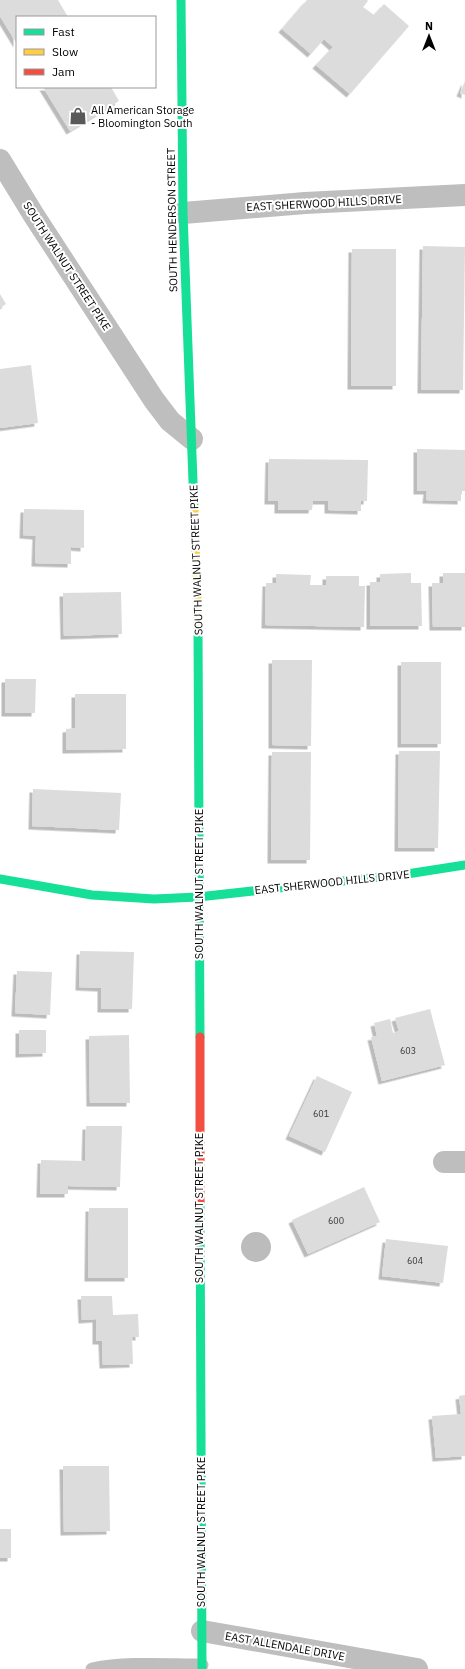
<svg xmlns="http://www.w3.org/2000/svg" width="465" height="1669" font-family="'IBM Plex Sans',sans-serif">
  <style>
    .water { fill: #bcbcbc }
    .building { fill: #dcdcdc; filter: url(#shadow) }
    .lines { fill: none; stroke-linecap: round; stroke-linejoin: round }
    .lane { stroke: #bebebe; stroke-width: 13 }
    .street { stroke: #bebebe; stroke-width: 22 }
    .fast { stroke: #16e098; stroke-width: 9 }
    .slow { stroke: #ffcf43; stroke-width: 9 }
    .jam { stroke: #f24e42; stroke-width: 9 }
    .labels { text-anchor: middle; stroke-width: 4; stroke-linejoin: round; paint-order: stroke }
    .number-label { font-size: 9px; fill: #373737 }
    .poi-label { font-size: 11px; fill: #000; stroke: #fff; text-anchor: start }
    .street-label { font-size: 11px; fill: #000; stroke: #fff }
  </style>
  <defs>
    <filter id="shadow"><feDropShadow dx="-3.5" dy="3.5" stdDeviation="0" flood-color="#0004"/></filter>
  </defs>
  <rect width="100%" height="100%" fill="#fff"/>
  <path class="water" d="M241 1247a15 15 0 1 1 30 0a15 15 0 1 1-30 0Z"/>
  <path class="building" d="M0,0H58L68,17H17V44L0,16Z
    M307,0H367L368,1L363,7L374,15L384,4L409,26L350,94L316,65L333,47L324,39L311,54L282,29Z
    M465,81V95L460,93Z
    M43,87H111L119,101L70,131Z
    M423,246L465,247L463,390H421Z
    M352,249H396V386H351Z
    M0,294L6,304L0,308Z
    M31,365L38,423L0,428V369Z
    M417,449L465,450V491H461V501L426,500L427,491H417Z
    M269,459L368,460L367,501H361V511L328,510V501H313L312,510H278V501H268Z
    M24,509L84,510V548L71,547V564L35,563L36,536L23,535Z
    M411,573V583H421L422,626H370V582H380V574Z
    M443,573H465V627H433L432,583H443Z
    M276,574L311,575L310,585H326V576H359V586H365L364,627L265,625L266,583H276Z
    M121,592L122,634L64,636L63,593Z
    M272,660H312L311,746L272,745Z
    M401,662H441V744H401Z
    M5,679H36L35,713H5Z
    M75,694H126V749L66,750V729L75,728Z
    M399,751H440L438,848H398Z
    M272,752H311L310,860H271Z
    M33,789L121,793L119,830L32,826Z
    M80,951L134,952L132,1009H101V988L79,987Z
    M17,971L52,972L50,1015L15,1013Z
    M430,1009L445,1065L382,1081L371,1037L377,1036L374,1023L390,1019L393,1033L399,1031L395,1018Z
    M19,1030H46V1053L19,1054Z
    M129,1035L130,1103H90L89,1036Z
    M317,1076L352,1092L325,1152L289,1136Z
    M86,1126H122L120,1187L68,1186V1194H40L41,1160L85,1161Z
    M364,1187L380,1222L308,1254L292,1220Z
    M89,1208H128V1278H88Z
    M386,1239L448,1246L443,1283L382,1276Z
    M81,1296H112L113,1315L138,1314L139,1337H132L133,1364L103,1365L102,1341H96V1319L82,1320Z
    M465,1395V1456L436,1458L432,1416L461,1414L459,1396Z
    M63,1466H109L110,1531L64,1532Z
    M0,1529H11V1558H0Z"/>
  <g class="lines">
    <path class="lane" d="M92,1669C127,1662 166,1665 202,1665"/>
    <path class="street" d="M0,160L33,214L154,400L170,421L192,439
      M183,213L305,203L465,195
      M444,1162H465
      M202,1631L417,1669"/>
    <path class="fast" d="M181,0L183,213L194,508
      M198,630L200,1037
      M0,879L92,895L154,899L198,897L407,874L465,865
      M200,1202L202,1669"/>
    <path class="slow" d="M194,508L198,630"/>
    <path class="jam" d="M200,1037V1202"/>
  </g>
  <defs>
    <g id="shop-bare" transform="scale(1.38)"><path d="M-5-2.5h2.3a2.7 3.5 0 0 1 5.4 0H5L5.5 6h-11ZM-1.5-2.5h3a1.5 2.3 0 0 0-3 0Z" fill="#595959" stroke="#fff" stroke-width="2.5" paint-order="stroke"/></g>
  </defs>
  <g fill-rule="evenodd">
    <use href="#shop-bare" x="78" y="116"/>
  </g>
  <g class="labels">
    <g class="number-label">
      <text x="408" y="1054">603</text>
      <text x="321" y="1117">601</text>
      <text x="336" y="1224">600</text>
      <text x="415" y="1264">604</text>
    </g>
    <g class="poi-label">
      <text x="91" y="114">All American Storage<tspan x="91" dy="13">- Bloomington South</tspan></text>
    </g>
    <g class="street-label">
      <text transform="translate(324 203) rotate(-3)" y="4">EAST SHERWOOD HILLS DRIVE</text>
      <text transform="translate(172 220) rotate(-91)" y="4">SOUTH HENDERSON STREET</text>
      <text transform="translate(67 266) rotate(57)" y="4">SOUTH WALNUT STREET PIKE</text>
      <text transform="translate(196 560) rotate(-92)" y="4">SOUTH WALNUT STREET PIKE</text>
      <text transform="translate(332 882) rotate(-6)" y="4">EAST SHERWOOD HILLS DRIVE</text>
      <text transform="translate(199 884) rotate(-90)" y="4">SOUTH WALNUT STREET PIKE</text>
      <text transform="translate(199 1208) rotate(-90)" y="4">SOUTH WALNUT STREET PIKE</text>
      <text transform="translate(201 1532) rotate(-90)" y="4">SOUTH WALNUT STREET PIKE</text>
      <text transform="translate(285 1646) rotate(10)" y="4">EAST ALLENDALE DRIVE</text>
    </g>
  </g>
  <rect x="16" y="16" width="140" height="72" fill="#ffffff" stroke="#999999"/>
  <rect x="24" y="29" width="20" height="6" fill="#16e098" stroke="#999999"/>
  <text x="52" y="36" font-size="12" fill="#000000">Fast</text>
  <rect x="24" y="49" width="20" height="6" fill="#ffcf43" stroke="#999999"/>
  <text x="52" y="56" font-size="12" fill="#000000">Slow</text>
  <rect x="24" y="69" width="20" height="6" fill="#f24e42" stroke="#999999"/>
  <text x="52" y="76" font-size="12" fill="#000000">Jam</text>
  <g transform="translate(429 36)" stroke="#ffffff" stroke-width="3" paint-order="stroke">
  <path d="M0-3L7 15L0 10L-7 15Z" fill="#000000"/>
  <text y="-6" font-size="11" font-weight="bold" text-anchor="middle" fill="#000000">N</text>
  </g>
</svg>
